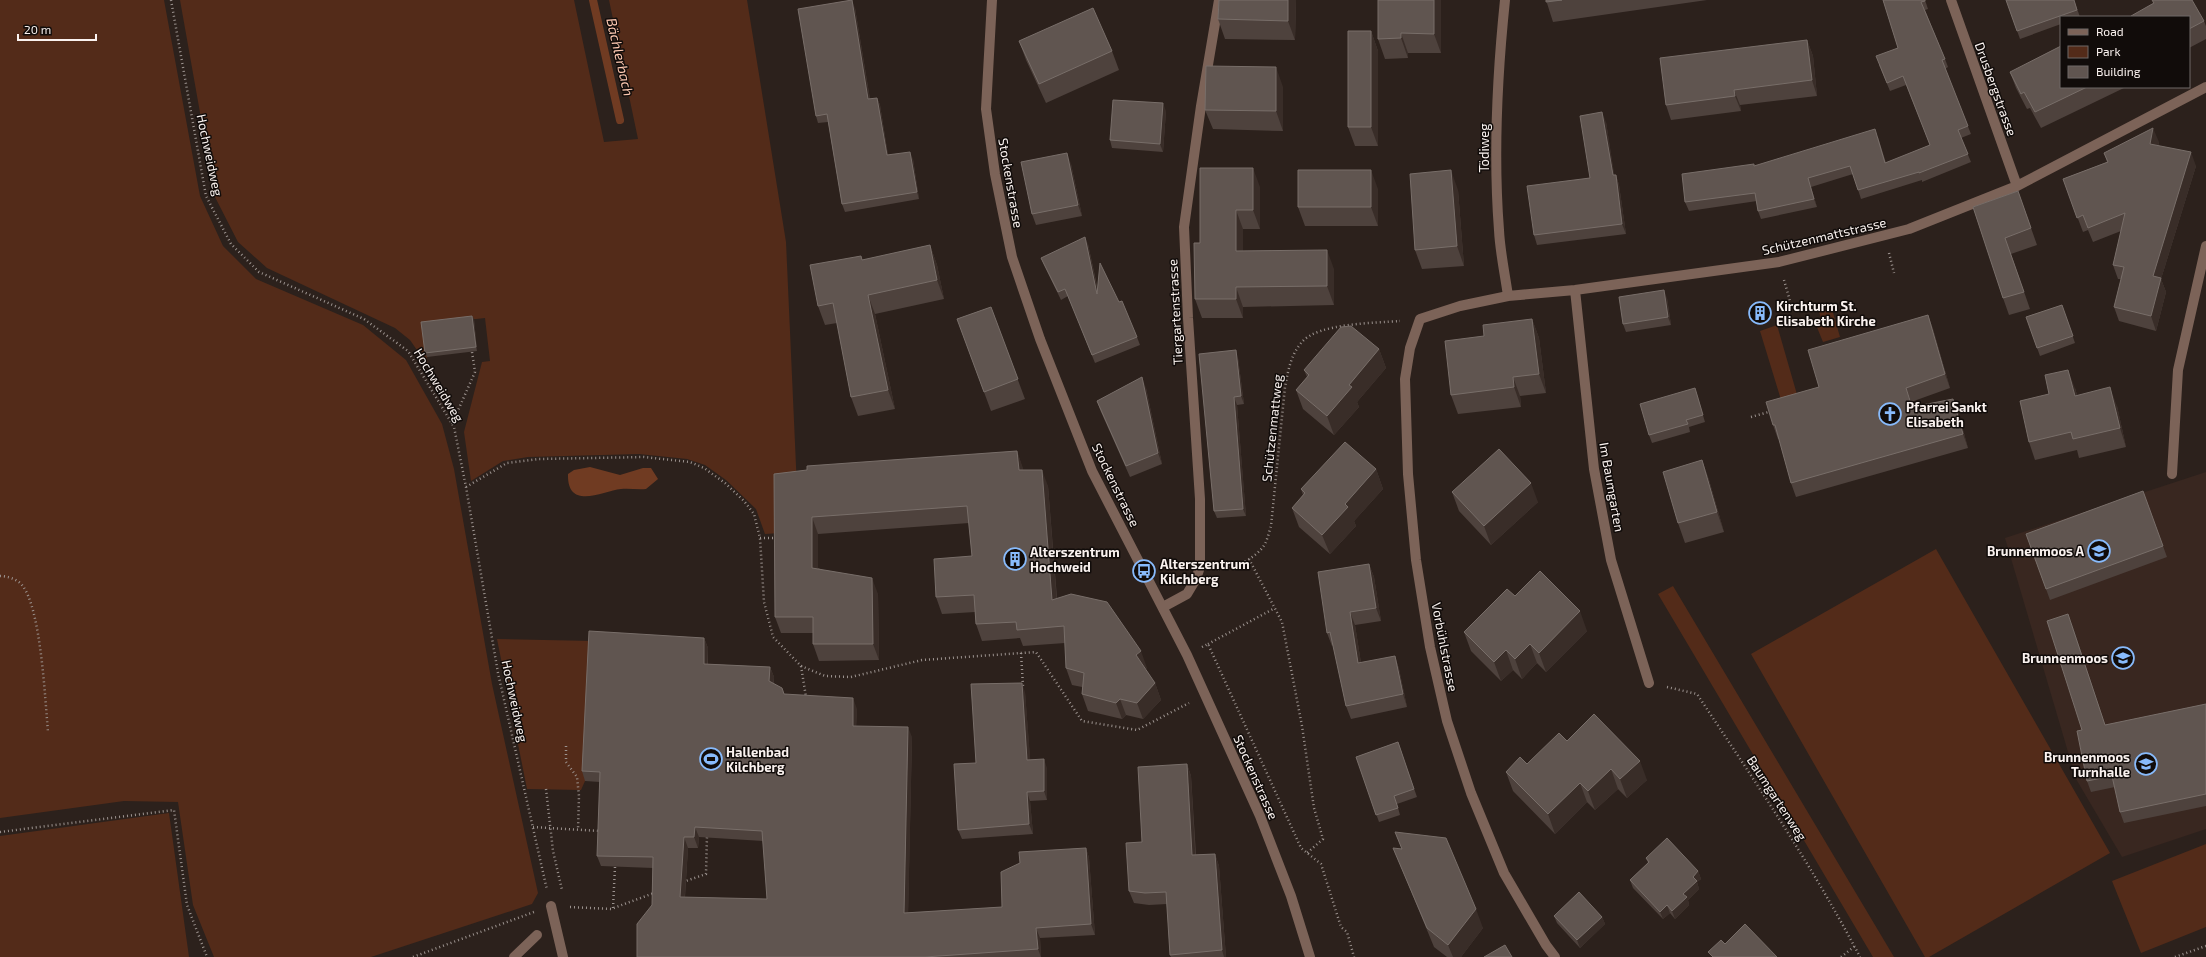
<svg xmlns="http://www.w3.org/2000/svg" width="2206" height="957" font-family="'Exo 2',sans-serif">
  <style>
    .built { fill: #392720 }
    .green { fill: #532b19 }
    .water { fill: #703b22 }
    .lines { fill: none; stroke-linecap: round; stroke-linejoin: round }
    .stream { stroke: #703b22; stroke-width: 8 }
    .path { stroke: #9c938f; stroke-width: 2.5; stroke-dasharray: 1 3; stroke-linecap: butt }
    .lane { stroke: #7c6358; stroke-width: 10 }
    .street { stroke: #7c6358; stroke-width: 10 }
    .wall { fill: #4e423d; fill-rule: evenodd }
    .shaded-wall { fill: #392d28 }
    .building { fill: #605550; stroke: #786e69; fill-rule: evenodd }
    .labels { text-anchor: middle; stroke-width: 3; stroke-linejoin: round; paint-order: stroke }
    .street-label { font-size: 13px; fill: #faf2ef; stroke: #110c0a }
    .poi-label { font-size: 13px; font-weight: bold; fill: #faf2ef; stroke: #110c0a; text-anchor: start }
    .water-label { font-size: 14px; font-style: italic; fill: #fec9b2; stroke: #110c0a }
  </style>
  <rect width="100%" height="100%" fill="#2c211c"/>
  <path class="built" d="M2206,472V829L2122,857L2076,779L2005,538Z"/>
  <path class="green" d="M0,0H164L200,196L223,246L256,279L363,325L406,360L442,424L454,469L492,684L538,893L532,904L371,957H214L193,905L178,802L124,801L0,818Z
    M180,0H574L604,142L638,139L609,0H747L786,242L797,488L780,533L765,534L756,509L726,480L705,465L687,459L639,454L528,457L503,461L471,481L464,432L482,362L490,361L485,318L423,325L428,366L410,340L395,328L267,268L238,242L215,197Z
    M1832,309L1840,337L1823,342L1814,320L1821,318L1819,312Z
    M1777,325L1798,398L1782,403L1760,331Z
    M1936,549L2110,853L1929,957H1925L1751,654Z
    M1673,586L1894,957H1873L1658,594Z
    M497,639L593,641L585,781L581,790L527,789Z
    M169,813L189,957H0V836Z
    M2206,844V927L2141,953L2112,881Z"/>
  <path class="water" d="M590,467L620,475L643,468H651L658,479L646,489C638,490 629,488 621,489C603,491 567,511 568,474L574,470Z"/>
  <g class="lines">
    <path class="stream" d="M593,0L620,120"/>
    <path class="path" d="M171,0L206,196L231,244L259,272L364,319L408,351L454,427L466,487L498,673L547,890
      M1889,253L1894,273
      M1784,280L1790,301
      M1751,417L1772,411
      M452,424L475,372L472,352
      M466,487L507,463L539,459L644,457L690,462L704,468L725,483L744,501L754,514L760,538L764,602L773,637L801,666L825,676L851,677L922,660L1036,652L1082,721L1137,730L1189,703
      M760,538H778
      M1249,559L1282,622L1302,726L1314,808L1323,839L1307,853
      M1218,569C1234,568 1253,560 1263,547C1267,542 1269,532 1271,526L1285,387C1288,371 1291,354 1302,342C1318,323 1376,323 1400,321
      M0,576C7,576 17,579 22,585C41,608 45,699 48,732
      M1208,644L1275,608
      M1202,647L1208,644L1301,848L1321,864L1341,927L1347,932L1354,957
      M1021,653L1023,686
      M801,666L806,697
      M1667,687L1697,694C1754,780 1812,865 1860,957
      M566,746V762L577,777L579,796L578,830
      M546,789L553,851L562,890
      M533,827L600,831
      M0,832L174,810L187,905L207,957
      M683,882L706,874L707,835
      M570,907L611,909L654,893
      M613,908L615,867
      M413,957L534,912
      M1841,957L1855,946
      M2175,957L2206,946"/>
    <path class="lane" d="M514,957L537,935"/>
    <path class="street" d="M992,0L986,109L995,174L1012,257L1040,339L1092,471L1187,655L1260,816L1291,896L1310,957
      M1505,0C1497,77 1493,153 1499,230C1500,252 1505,274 1508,296
      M1951,0L2017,186
      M1575,290L1594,469L1611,560L1649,683
      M2172,474L2178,370L2206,246
      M1163,607L1187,594L1196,579L1200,567V499L1188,318L1184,227L1201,106L1219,0
      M551,906L563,957
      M1555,957L1546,945L1504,873L1471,793L1447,721L1430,647L1416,560L1408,474L1405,379L1410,348L1420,319L1460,306L1508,296L1575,290L1779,262L1909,229L2017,186L2206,87"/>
  </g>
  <path class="wall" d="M1219,0H1296L1295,40L1225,39L1218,19Z
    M1441,0V53H1408V58L1385,59L1378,39Z
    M1546,0H1707L1553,22Z
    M1883,0H1925L1928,9L1925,10L1945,59L1948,67L1945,69L1971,134L1961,138L1971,162L1922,182V180L1861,199L1853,174L1811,187L1817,207L1761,219L1758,211L1757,201L1689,211L1685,202L1754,166L1878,137L1886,163L1930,145L1906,85L1890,91L1879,65L1898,48Z
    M2006,0H2074L2080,17H2061V24L2020,39Z
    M2152,0L2204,21L2206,26V39L2189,48V17L2153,3Z
    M855,8L870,99L877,98L880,105L888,155L913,159L919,199L845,212L842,204L828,122L818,123L816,116Z
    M1371,31L1378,51V146H1355L1348,127Z
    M1807,40L1813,56L1817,96L1740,105L1741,111L1671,120L1666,105Z
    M1019,41L1112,51L1119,70L1046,103L1026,60Z
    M2010,72L2061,87H2126L2041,128L2030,108L2027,109L2016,88Z
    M1283,87V131L1213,129L1205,110Z
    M1166,111L1163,152L1112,148L1110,140Z
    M1606,122L1614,175H1616L1619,185L1626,234L1537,245L1534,235L1590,178Z
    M2159,142L2158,146L2196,166L2161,279L2166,292L2156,331L2119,321L2114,307L2121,279H2118L2113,265L2121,231L2093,242L2088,230L2083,232L2063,179L2107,162L2104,153Z
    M1071,164L1082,216L1036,225L1032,214Z
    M1260,187V229H1243V251L1334,269V305L1243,307V318H1202L1195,299L1200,243Z
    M1378,189V226H1305L1298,207Z
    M1458,190L1464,266L1422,269L1415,250Z
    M2018,191L2037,245L2011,254L2030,309L2009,315L2003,298L1973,207Z
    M1088,244L1098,290L1137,337L1140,345L1095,363L1068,296L1061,300L1044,265L1041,258Z
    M930,245L937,265L944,299L875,314L895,409L858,416L851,397L837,323L825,325L818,306L863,260Z
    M1667,298L1671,325L1626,332L1623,324Z
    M2062,305L2075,343L2040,356L2026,317Z
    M991,307L1025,399L991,411L957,319Z
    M1928,315L1933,329L1950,388L1911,402L1913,407L1958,412L1968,448L1796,497L1791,483L1779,439H1778L1773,425L1819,387Z
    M472,316L474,319L477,351L427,357L425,353Z
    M1532,319L1539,338L1546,393L1520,396L1521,407L1458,414L1451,395L1484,336Z
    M1379,349L1386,368L1357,402L1359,407L1334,435L1303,409L1296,390L1307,377L1304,370Z
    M1238,358L1244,404L1237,405L1246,516L1217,518L1214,511Z
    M1146,388L1162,464L1130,477L1101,412L1097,401Z
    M1695,388L1705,422L1689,427L1690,432L1652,443L1649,435Z
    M2075,388L2077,395L2117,406L2126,447L2079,458L2077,450L2035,460L2029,442Z
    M1017,451L1023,470L1048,486L1057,598L1147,668L1145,669L1155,683L1161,700L1143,719L1126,715L1122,719L1088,711L1082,694V687L1072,685L1066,668L1065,643L1023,646L1020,638L982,641L976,624L975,612L942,614L936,597L972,556L969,523L818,534V568L878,594L879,660L819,661L813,644V633H781L775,617L774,474Z
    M1702,460L1709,480L1724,532L1685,543L1678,523Z
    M1376,469L1383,489L1354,521L1356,526L1330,554L1299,527L1292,508L1303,495L1301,489Z
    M2143,491L2167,557L2050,600L2026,534Z
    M1452,492L1538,502L1491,545L1459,511Z
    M1369,564L1374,577L1381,621L1355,625L1361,663L1395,656L1399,669L1407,707L1351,719L1346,706L1333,645L1332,646L1327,633Z
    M1515,596L1587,631L1546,672L1537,663L1522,679L1513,670L1501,681L1471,651L1464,632Z
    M2072,624L2105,725L2206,704V806L2124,823L2120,812L2115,787L2091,792L2087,781Z
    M704,638L708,648V664L770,667L774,677V684L784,694L857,709L856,726L912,737L908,913L1002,907L1086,848L1089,858L1095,935L1040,938L1041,957H637L652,905L653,868L601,866L597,856L600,782L585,781L582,771ZM699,837L763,841L767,899L685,897L688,848H698Z
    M1025,692L1030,760L1047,768V800L1030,801L1033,834L962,839L958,830L976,763Z
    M1567,741L1647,780L1627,798L1618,789L1595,810L1587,802L1555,834L1513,791L1506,772L1527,764Z
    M1398,742L1417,797L1397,804L1400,815L1379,822L1356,757Z
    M1187,764L1191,776L1196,855L1215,854L1219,866L1226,957H1171L1170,955L1167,904L1149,905L1134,903L1129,891L1142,842Z
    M1395,832L1483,928L1461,957H1447L1434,947L1401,867L1393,848L1402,849Z
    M1646,858L1698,871L1701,879L1697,882L1699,889L1688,900L1689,905L1675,919L1670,913L1663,919L1633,888L1630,880L1648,863Z
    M1554,916L1602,917L1605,924L1580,948L1557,923Z"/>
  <path class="shaded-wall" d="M852,0L855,8L871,106L868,99Z
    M1288,0H1296L1295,40L1288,21Z
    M1434,0H1441V53L1434,34Z
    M1371,31L1378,51V146L1371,127Z
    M1401,33L1408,53V58L1401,38Z
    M1807,40L1813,56L1817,96L1812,80Z
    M1276,67L1283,87V131L1276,111Z
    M1734,90L1740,105L1741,111L1735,96Z
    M877,98L880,105L889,163L887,155Z
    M1163,103L1166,111L1163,152L1160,144Z
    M1602,112L1606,122L1616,185L1613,175Z
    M2153,128L2159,142L2156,159L2150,144Z
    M910,152L913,159L919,199L917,192Z
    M2191,152L2196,166L2161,279L2166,292L2156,331L2151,316L2153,276Z
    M1067,153L1071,164L1082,216L1078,205Z
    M1253,168L1260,187V229L1253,210Z
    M1371,170L1378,189V226L1371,207Z
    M1451,170L1458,190L1464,266L1457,246Z
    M1616,175L1619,185L1626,234L1622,224Z
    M1808,178L1811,187L1817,207L1814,199Z
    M1236,210L1243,229V270L1236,251Z
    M1085,237L1088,244L1100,302L1097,294Z
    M930,245L937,265L944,299L937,280Z
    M1327,250L1334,269V305L1327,286Z
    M1236,287L1243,307V318L1236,299Z
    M1664,290L1667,298L1671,325L1668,317Z
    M868,295L875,314L895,409L888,390Z
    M1928,315L1933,329L1950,388L1945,374Z
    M472,316L474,319L477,351L476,347Z
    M1532,319L1539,338L1546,393L1539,374Z
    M1379,349L1386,368L1357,402L1359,407L1334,435L1327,416L1349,385Z
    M1236,350L1238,358L1244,404L1241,396Z
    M2068,370L2075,388L2082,414L2075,396Z
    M1142,377L1146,388L1162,464L1158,453Z
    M1513,377L1520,396L1521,407L1514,387Z
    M2110,387L2117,406L2126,447L2120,428Z
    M1695,388L1698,396L1705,422L1703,415Z
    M1906,388L1911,402L1917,421L1912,407Z
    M1234,397L1237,405L1246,516L1243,509Z
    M1953,399L1958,412L1968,448L1963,434Z
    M1017,451L1023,468L1025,487L1019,470Z
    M1702,460L1709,480L1724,532L1717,512Z
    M1376,469L1383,489L1354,521L1356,526L1330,554L1322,535L1345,504Z
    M1042,470L1048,486L1058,616L1052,600Z
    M1531,483L1538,502L1491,545L1484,526Z
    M812,517L818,534V584L812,568Z
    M1369,564L1374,577L1381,621L1376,608Z
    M872,578L878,594L879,660L873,644Z
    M1580,611L1587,631L1546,672L1539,653Z
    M1350,612L1355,625L1363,676L1358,663Z
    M2068,614L2072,624L2109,736L2105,725Z
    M704,638L708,648L707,674L704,664Z
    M1530,644L1537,663L1522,679L1515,659Z
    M1506,650L1513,670L1501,681L1494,662Z
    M1141,651L1147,668L1142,671L1136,655Z
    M1395,656L1399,669L1407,707L1403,694Z
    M770,667L774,677L773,692L769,681Z
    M1022,683L1025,692L1031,769L1027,760Z
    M1155,683L1161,700L1143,719L1137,703Z
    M853,698L857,709L856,736L853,726Z
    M1120,699L1126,715L1122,719L1116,703Z
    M908,727L912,737L908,924L904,913Z
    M1044,759L1047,768V800L1044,791Z
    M1640,761L1647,780L1627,798L1620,779Z
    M1187,764L1191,776L1196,867L1192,855Z
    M1611,769L1618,789L1595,810L1588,791Z
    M1580,783L1587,802L1555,834L1548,814Z
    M1027,792L1030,801L1033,834L1029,824Z
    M695,827L699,837L698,848L694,837Z
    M684,837L688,848L684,907L680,897Z
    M1086,848L1089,858L1095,935L1091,924Z
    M1215,854L1219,866L1226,957H1224L1222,950Z
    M1698,871L1701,879L1697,882L1699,889L1688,900L1689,905L1675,919L1672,911L1683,894L1693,877Z
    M1667,905L1670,913L1663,919L1660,912Z
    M1476,909L1483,928L1461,957H1453L1448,945Z
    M1602,917L1605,924L1580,948L1577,940Z
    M1036,928L1040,938L1041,957L1038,949Z"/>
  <path class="building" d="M852,0L868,99L877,98L887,155L910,152L917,192L842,204L827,114L816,116L798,9Z
    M1219,0H1288V21L1218,19Z
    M1378,0H1434V34L1401,33V38L1378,39Z
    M1546,0H1562L1546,2Z
    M1883,0H1925V1L1921,2L1945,59L1942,60L1968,126L1958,130L1968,154L1919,173V172L1858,190L1850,166L1808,178L1814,199L1758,211L1755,193L1685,202L1682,174L1754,164V166L1875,129L1885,163L1930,145L1903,76L1887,83L1876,56L1898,48Z
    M2006,0H2074L2077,10L2017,31Z
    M2152,0H2192L2204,21L2189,29V17H2131V16L2154,3Z
    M1093,8L1112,51L1039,84L1019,41Z
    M1348,31H1371V127H1348Z
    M1807,40L1812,80L1734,90L1735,96L1666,105L1660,58Z
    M2061,46V87H2087L2035,112L2024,92L2021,94L2010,72Z
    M1206,66L1276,67V111L1205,110Z
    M1113,100L1163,103L1160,144L1110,140Z
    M1602,112L1613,175H1616L1622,224L1534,235L1527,186L1590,178L1580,116Z
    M2153,128L2150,144L2191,152L2153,276L2161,278L2151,316L2114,307L2124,267L2113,265L2125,213L2088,228L2083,215L2077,218L2063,179L2108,162L2104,153Z
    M1067,153L1078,205L1032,214L1021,162Z
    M1200,168H1253V210H1236V251L1327,250V286L1236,287V299H1195L1194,243H1200Z
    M1298,170H1371V207H1298Z
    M1451,170L1457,246L1415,250L1410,174Z
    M2018,191L2031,228L2005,238L2024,292L2003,298L1973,207Z
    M1085,237L1097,294L1100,263L1119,302L1122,301L1137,337L1092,355L1065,289L1058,292L1041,258Z
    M930,245L937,280L868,295L888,390L851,397L833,303L818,306L810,265L861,256L862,260Z
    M1664,290L1668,317L1623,324L1619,297Z
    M2062,305L2073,336L2037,348L2026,317Z
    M991,307L1018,379L984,392L957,319Z
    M1928,315L1945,374L1906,388L1912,407L1953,399L1963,434L1791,483L1775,425H1773L1766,402L1819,387L1808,350Z
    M472,316L476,347L425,353L421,322Z
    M1532,319L1539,374L1513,377L1514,387L1451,395L1445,341L1484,336L1483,325Z
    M1351,326L1379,349L1349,385L1352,387L1327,416L1296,390L1309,375L1304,370L1341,327Z
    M1236,350L1241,396L1234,397L1243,509L1214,511L1199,354Z
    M2068,370L2075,396L2110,387L2120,428L2073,439L2071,432L2029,442L2020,401L2049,394L2045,375Z
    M1142,377L1158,453L1126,466L1097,401Z
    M1695,388L1703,415L1686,420L1688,424L1649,435L1640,404Z
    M1345,442L1376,469L1345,504L1348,507L1322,535L1292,508L1305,493L1301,489Z
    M1499,449L1531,483L1484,526L1452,492Z
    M1017,451L1019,470H1042L1052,600L1071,594L1107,602L1141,651L1136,655L1155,683L1137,703L1120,699L1116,703L1082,694L1084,673L1066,668L1064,626L1017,630L1016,622L976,624L974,595L936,597L934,559L972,556L967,506L812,517V568L872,578L873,644H813V617H775L774,474L807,470V466Z
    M1702,460L1717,512L1678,523L1663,472Z
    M2143,491L2163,546L2046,589L2026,534Z
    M1369,564L1376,608L1350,612L1358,663L1395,656L1403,694L1346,706L1330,632L1327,633L1318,572Z
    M1540,571L1580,611L1539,653L1530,644L1515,659L1506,650L1494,662L1464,632L1507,589L1515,596Z
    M2068,614L2105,725L2206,704V794L2120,812L2112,776L2087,781L2077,731L2082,730L2047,621Z
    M589,631L704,638V664L770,667L769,681L782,688L784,694L853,698V726L908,727L904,913L1002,907L1001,872L1020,863L1019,852L1086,848L1091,924L1036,928L1038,949L925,957H637V924L652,905L653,857L597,856L600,772L582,771ZM695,827L762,831L767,899L680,897L684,837H694Z
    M1022,683L1027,760L1044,759V791L1027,792L1029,824L958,830L954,764L976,763L971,684Z
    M1594,714L1640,761L1620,779L1611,769L1588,791L1580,783L1548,814L1506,772L1520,757L1527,764L1559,733L1567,741Z
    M1398,742L1414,789L1394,796L1398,808L1376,815L1356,757Z
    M1187,764L1192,855L1215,854L1222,950L1170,955L1166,892L1145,893L1129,891L1126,843L1142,842L1138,767Z
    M1395,832L1446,838L1476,909L1448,945L1427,928L1393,848L1402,849Z
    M1667,838L1698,871L1693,877L1697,881L1683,894L1687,897L1672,911L1667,905L1660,912L1630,880L1649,862L1646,858Z
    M1579,892L1602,917L1577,940L1554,916Z
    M1745,924L1777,957H1713L1708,952L1721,940L1725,944Z
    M1505,945L1512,957H1484Z"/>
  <defs>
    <g id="building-ring" transform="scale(1.15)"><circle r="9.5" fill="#110c0a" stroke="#88bbfc" stroke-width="1.5"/><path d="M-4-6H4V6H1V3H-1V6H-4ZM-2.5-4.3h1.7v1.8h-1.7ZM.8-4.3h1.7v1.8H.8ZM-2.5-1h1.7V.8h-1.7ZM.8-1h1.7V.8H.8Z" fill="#88bbfc"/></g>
    <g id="church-ring" transform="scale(1.15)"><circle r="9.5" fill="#110c0a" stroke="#88bbfc" stroke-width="1.5"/><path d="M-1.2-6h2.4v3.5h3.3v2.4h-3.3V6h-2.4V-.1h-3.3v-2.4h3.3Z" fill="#88bbfc"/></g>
    <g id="school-ring" transform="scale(1.15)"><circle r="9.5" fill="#110c0a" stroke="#88bbfc" stroke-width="1.5"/><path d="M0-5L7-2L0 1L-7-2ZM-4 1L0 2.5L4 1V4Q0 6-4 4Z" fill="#88bbfc"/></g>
    <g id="bus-ring" transform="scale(1.15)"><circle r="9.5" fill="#110c0a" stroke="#88bbfc" stroke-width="1.5"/><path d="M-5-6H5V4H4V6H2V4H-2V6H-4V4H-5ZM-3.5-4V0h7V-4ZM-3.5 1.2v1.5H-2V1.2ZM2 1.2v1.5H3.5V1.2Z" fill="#88bbfc"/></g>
    <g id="stadium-ring" transform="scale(1.15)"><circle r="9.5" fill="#110c0a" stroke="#88bbfc" stroke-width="1.5"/><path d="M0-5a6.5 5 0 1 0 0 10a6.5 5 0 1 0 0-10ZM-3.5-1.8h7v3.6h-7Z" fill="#88bbfc"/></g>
  </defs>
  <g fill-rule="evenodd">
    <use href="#building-ring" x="1760" y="313"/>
    <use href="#church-ring" x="1890" y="414"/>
    <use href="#school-ring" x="2099" y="551"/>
    <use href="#building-ring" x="1015" y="559"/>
    <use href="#bus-ring" x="1144" y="571"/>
    <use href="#school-ring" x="2123" y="658"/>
    <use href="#stadium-ring" x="711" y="759"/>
    <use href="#school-ring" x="2146" y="764"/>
  </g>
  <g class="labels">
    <g class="street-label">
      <text transform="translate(1996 89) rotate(70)" y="5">Drusbergstrasse</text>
      <text transform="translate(1484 148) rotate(-90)" y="5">Tödiweg</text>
      <text transform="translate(210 155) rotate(78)" y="5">Hochweidweg</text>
      <text transform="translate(1011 183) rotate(80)" y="5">Stockenstrasse</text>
      <text transform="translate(1824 236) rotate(-13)" y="5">Schützenmattstrasse</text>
      <text transform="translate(1175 312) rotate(-93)" y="5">Tiergartenstrasse</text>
      <text transform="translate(439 385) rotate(59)" y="5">Hochweidweg</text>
      <text transform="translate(1272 428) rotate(-84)" y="5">Schützenmattweg</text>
      <text transform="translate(1116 485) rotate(64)" y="5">Stockenstrasse</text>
      <text transform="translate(1612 487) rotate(80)" y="5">Im Baumgarten</text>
      <text transform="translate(1445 647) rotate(79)" y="5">Vorbühlstrasse</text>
      <text transform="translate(515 701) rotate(78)" y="5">Hochweidweg</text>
      <text transform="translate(1256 777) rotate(66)" y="5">Stockenstrasse</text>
      <text transform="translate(1777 798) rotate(57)" y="5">Baumgartenweg</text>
    </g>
    <g class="poi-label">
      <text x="1776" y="311">Kirchturm St.<tspan x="1776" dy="15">Elisabeth Kirche</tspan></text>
      <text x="1906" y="412">Pfarrei Sankt<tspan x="1906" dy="15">Elisabeth</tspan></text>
      <text x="2084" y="556" text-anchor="end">Brunnenmoos A</text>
      <text x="1030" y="557">Alterszentrum<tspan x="1030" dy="15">Hochweid</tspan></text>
      <text x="1160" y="569">Alterszentrum<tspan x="1160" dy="15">Kilchberg</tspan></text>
      <text x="2108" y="663" text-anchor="end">Brunnenmoos</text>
      <text x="726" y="757">Hallenbad<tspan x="726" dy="15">Kilchberg</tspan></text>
      <text x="2130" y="762" text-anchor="end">Brunnenmoos<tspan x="2130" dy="15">Turnhalle</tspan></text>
    </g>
    <g class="water-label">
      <text transform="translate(620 57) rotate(77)" y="5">Bächlerbach</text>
    </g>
  </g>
  <rect x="2060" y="16" width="130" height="72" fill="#110c0a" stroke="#6e6866"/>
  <rect x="2068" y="29" width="20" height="6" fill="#7c6358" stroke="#6e6866"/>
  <text x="2096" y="36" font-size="12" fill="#faf2ef">Road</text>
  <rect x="2068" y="46" width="20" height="12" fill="#532b19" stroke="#6e6866"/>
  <text x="2096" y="56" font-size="12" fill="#faf2ef">Park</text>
  <rect x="2068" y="66" width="20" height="12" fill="#605550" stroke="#6e6866"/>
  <text x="2096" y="76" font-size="12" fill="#faf2ef">Building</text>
  <path d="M18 34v6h78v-6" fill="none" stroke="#faf2ef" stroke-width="2"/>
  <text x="24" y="34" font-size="12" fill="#faf2ef" stroke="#110c0a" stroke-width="3" paint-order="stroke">20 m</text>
</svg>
